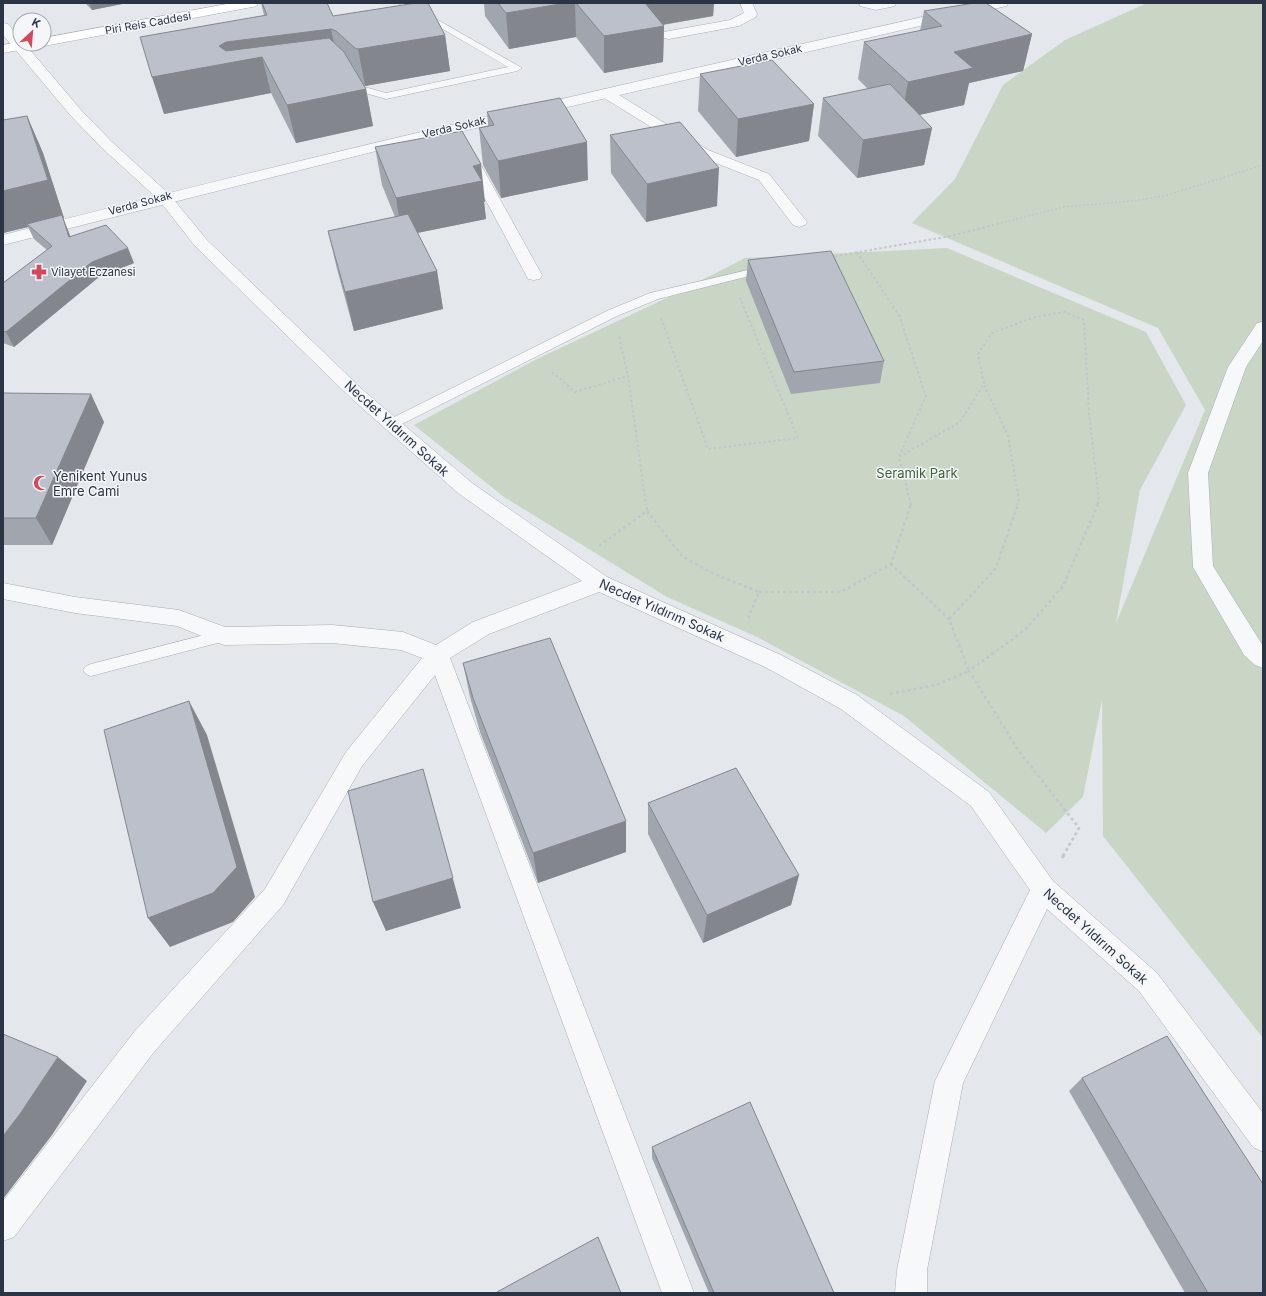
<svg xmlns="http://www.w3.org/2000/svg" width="1266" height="1296" font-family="Inter,sans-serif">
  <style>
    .green { fill: #c9d6c5 }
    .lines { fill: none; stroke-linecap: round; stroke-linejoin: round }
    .service-casing { stroke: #a9aeb7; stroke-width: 1 }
    .minor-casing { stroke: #a9aeb7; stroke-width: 1 }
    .tertiary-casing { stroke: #a9aeb7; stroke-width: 1 }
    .secondary-casing { stroke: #a9aeb7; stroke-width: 1 }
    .path-far3 { stroke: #c2c5cb; stroke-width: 1.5; stroke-dasharray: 2 2; stroke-linecap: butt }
    .path-far2 { stroke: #c2c5cb; stroke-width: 2; stroke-dasharray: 2.5 2.5; stroke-linecap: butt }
    .path-far1 { stroke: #c2c5cb; stroke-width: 2.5; stroke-dasharray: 3 3; stroke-linecap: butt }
    .path { stroke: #c2c5cb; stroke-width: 3; stroke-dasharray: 4 4; stroke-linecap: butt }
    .service { fill: #f7f8fa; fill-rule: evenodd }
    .minor { fill: #f7f8fa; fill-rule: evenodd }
    .tertiary { fill: #f7f8fa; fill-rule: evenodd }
    .secondary { fill: #fff; fill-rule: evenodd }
    .wall { fill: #a1a5ae }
    .shaded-wall { fill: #83868d }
    .building { fill: #bbc0ca; stroke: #83868d }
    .labels { text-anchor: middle; stroke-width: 3; stroke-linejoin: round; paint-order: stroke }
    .far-street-label { font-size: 11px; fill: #2b3445; stroke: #f4f6f9 }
    .far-poi-label { font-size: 11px; fill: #2b3445; stroke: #f4f6f9; text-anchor: start }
    .street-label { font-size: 13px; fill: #2b3445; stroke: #f4f6f9 }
    .park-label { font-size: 13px; fill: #3f6138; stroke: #f4f6f9 }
    .poi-label { font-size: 13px; fill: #2b3445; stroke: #f4f6f9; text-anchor: start }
  </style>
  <rect width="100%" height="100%" fill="#e4e7ec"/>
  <path class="green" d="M1147,3H1263V1038L1103,836L1102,700L1083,797L1046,833L904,716L757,637L667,597L504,497L414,425L537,359L673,295L745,258L947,248L1146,332L1186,405L1140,490L1116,623L1205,410L1158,328L912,223L955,179L1003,85L1065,40Z"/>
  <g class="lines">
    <g class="service-casing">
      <path id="service" d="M398,3H408L522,68L517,71L386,99L355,90L345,81L347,79H353L361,86L386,93L508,67Z
        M765,266L769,267L771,269L769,271L658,299L617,316L396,427L391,428L386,427L385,424L386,421L609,310L650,293Z
        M224,630L229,632L231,636L229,640L91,676L86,674L83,670L86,666L91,664Z"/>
    </g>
    <g class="minor-casing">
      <path id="minor" d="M740,3H752L757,14L756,17L739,26L669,39L664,38L662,35L664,32L669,31L730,20L744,13Z
        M859,3H896L895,6L876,10L860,6Z
        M3,23L8,24L20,39V44H25L81,110L112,142L169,194L207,240L364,391L472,483L607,577L781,655L857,695L989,792L1053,881L1157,973L1263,1113V1152L1253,1147L1139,991L1047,909L963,1083L927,1270V1293H895L897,1270L935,1081L1030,890L971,806L841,709L765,667L599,592L489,634L450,658L694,1293H662L435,675L362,766L283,905L154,1052L14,1237L3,1241V1201L134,1032L265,889L346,752L422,658L401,650L332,643L224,645L177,626L75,613L3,599V583L75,597L179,610L225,627L332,625L403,632L436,645L473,622L582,581L458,493L352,399L195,246L159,200L102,148L71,116L3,35Z
        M606,89L611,90L708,150L769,174L807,222L805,225L799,227L793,225L759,180L698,156L601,96L599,93L601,90Z
        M469,152L474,153L476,156L542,275L540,279L534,280L528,279L526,275L462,156L464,153Z
        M1263,322V341L1246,367L1208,473L1213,566L1263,646V668L1255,665L1244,655L1193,567L1188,473L1228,367L1257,323Z"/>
    </g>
    <g class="tertiary-casing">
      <path id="tertiary" d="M985,3H1008L1007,6L1002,7L376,151L3,245V235C329,151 657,76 985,3Z"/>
    </g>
    <g class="secondary-casing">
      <path id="secondary" d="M232,3H258L257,6L252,7L44,46L39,44H44V38Z
        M20,42V44H37L35,47L3,53V45Z"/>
    </g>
    <path class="path-far3" d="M997,224L1064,207L1132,201L1164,196L1263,165"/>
    <path class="path-far2" d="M857,252L899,315L926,396L899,456
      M830,257L951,236L1001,223
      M661,318L708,449L798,438L740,298
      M619,337L628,376
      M552,372L575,392L628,376L646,505
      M984,385L1008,436L1019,500L1017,505
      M911,505L899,457L960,422L984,384L978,354L992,333L1035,317L1065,312L1084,320L1089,413L1099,501L1097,505"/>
    <path class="path-far1" d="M647,511L682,556L712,573L759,592L748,618
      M599,546L647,511L646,504
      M759,592H841L891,564L911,504
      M949,619L996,568L1018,504
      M890,694L936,685L969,671L949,619L891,564
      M1063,856L1079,828L1018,750L969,671L1025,630L1063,586L1098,504"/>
    <path class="path" d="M1062,858L1064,855"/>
    <use href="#service" class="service"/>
    <use href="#minor" class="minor"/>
    <use href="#tertiary" class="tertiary"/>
    <use href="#secondary" class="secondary"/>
  </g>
  <path class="wall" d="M85,3H127L92,10Z
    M261,3H327L333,16L445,35L450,71L365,86L364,85L366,89L373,126L296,143L271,93L164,114L264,15Z
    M484,3H714L713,16L663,25L664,26L663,62L604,73L576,37L509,49L485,16Z
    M924,11L1032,34L1023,71L969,83L964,105L919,115L932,128L924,165L857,178L818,136L823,98L868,89L858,79L864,42L920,31Z
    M700,74L814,104L809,141L736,157L698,111Z
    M487,112L588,180L501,198L483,165L479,128L488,126Z
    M27,116L43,153L64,218H63L70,236L134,263L99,277L14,347L3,343V283L47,250L34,239L28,227L3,233V120Z
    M610,135L717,206L646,222L611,173Z
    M375,147L485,202H484L486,219L417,233L437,271L443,309L354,331L337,269L328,231L395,217L382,185Z
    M748,260L884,361L880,383L791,394L746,281Z
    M3,393L104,422L52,545H3Z
    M463,663L626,852L538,883L480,732L470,697Z
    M648,803L799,875L791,905L703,943L648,834Z
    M1082,1078L1263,1293H1185L1069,1091Z
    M652,1147L834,1293H709L652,1158Z"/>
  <path class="shaded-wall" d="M89,3H127L92,10Z
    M566,3H575L576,37L509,49L506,13Z
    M637,3H714L713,16L637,29Z
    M664,26L663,62L604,73V36Z
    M331,29L339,66L262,57L271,93L164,114L152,77L219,46L226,42Z
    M1032,34L1023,71L969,83L964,105L901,119L908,82L954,52Z
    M445,35L450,71L365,86L358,49Z
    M366,89L373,126L296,143L287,105Z
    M814,104L809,141L736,157L738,119Z
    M27,116L43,153L64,218H63L68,230L76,252L27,224L28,227L3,233V191Z
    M932,128L924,165L857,178L863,140Z
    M587,142L588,180L501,198L498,161Z
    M481,164L485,202H484L486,219L402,236L396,198L473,166Z
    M719,168L717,206L646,222L647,184Z
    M128,248L134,263L99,277L14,347L6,332L92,262Z
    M437,271L443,309L354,331L345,292Z
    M91,394L104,422L52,545L36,518Z
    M189,701L207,735L255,897L233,922L170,947L148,918Z
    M423,769L461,908L386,931L373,902Z
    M626,821V852L538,883L533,853Z
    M799,875L791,905L703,943L707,915Z
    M58,1057L87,1081L52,1135L3,1199V1136Z"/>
  <path class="building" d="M262,3H327L333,16L416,3H428L445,35L358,49L355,48L336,31L331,29L226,42L219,46L226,51L329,38L344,52L366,89L287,105L262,57L152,77L140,37L267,15Z
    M498,3H566L506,13Z
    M576,3H645L664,26L604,36Z
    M975,3H986L1032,34L954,52L973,68L908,82L864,42L942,26L924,11Z
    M772,60L814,104L738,119L700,74Z
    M890,84L932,128L863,140L823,98Z
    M560,98L587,142L498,161L479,128L494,125L487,112Z
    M27,116L48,180L3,191V120Z
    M680,122L719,168L647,184L610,135Z
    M462,131L481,164L473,166L482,181L396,198L375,147Z
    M408,214L437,271L345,292L328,231Z
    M62,215L69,237L106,225L128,248L92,262L6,332L3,331V283L52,246L27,224Z
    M831,251L884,361L794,372L748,260Z
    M3,393L91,394L36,518H3Z
    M550,638L626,821L533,853L473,698L463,663Z
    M189,701L237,867L213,893L148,918L104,730Z
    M736,768L799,875L707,915L648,803Z
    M423,769L453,878L373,902L348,791Z
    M3,1034L58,1057L20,1114L3,1136Z
    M1167,1036L1263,1184V1293H1208L1082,1078Z
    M750,1102L834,1293H714L652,1147Z
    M598,1237L621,1293H498L497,1292Z"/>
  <defs>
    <g id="pharmacy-bare" transform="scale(1.2)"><path d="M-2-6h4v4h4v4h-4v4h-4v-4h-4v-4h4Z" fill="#d1495b" stroke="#f4f6f9" stroke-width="2.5" paint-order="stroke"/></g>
    <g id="mosque-bare" transform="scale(1.2)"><path d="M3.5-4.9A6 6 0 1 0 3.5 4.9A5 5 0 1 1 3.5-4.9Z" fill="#d1495b" stroke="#f4f6f9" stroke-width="2.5" paint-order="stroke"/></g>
  </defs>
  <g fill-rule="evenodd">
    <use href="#pharmacy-bare" x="39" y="272"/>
    <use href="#mosque-bare" x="41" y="483"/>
  </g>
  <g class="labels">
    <g class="far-street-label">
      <text transform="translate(148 23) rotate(-10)" y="4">Piri Reis Caddesi</text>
      <text transform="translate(770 55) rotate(-13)" y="4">Verda Sokak</text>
      <text transform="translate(454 127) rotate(-13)" y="4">Verda Sokak</text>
      <text transform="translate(140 203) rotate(-15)" y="4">Verda Sokak</text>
    </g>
    <g class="far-poi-label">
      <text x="51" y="276">Vilayet Eczanesi</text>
    </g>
    <g class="street-label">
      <text transform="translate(397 428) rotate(42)" y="5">Necdet Yıldırım Sokak</text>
      <text transform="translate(662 610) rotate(24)" y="5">Necdet Yıldırım Sokak</text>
      <text transform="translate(1096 936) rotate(42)" y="5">Necdet Yıldırım Sokak</text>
    </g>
    <g class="park-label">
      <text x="917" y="478">Seramik Park</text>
    </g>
    <g class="poi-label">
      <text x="53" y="481">Yenikent Yunus<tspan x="53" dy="15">Emre Cami</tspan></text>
    </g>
  </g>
  <rect width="1266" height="1296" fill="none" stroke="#2b3445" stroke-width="8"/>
  <g transform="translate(32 32) rotate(26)"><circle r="19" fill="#f4f6f9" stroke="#a4a8b1"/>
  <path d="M0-3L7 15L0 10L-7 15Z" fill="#d1495b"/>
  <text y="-6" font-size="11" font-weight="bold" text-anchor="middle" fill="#2b3445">K</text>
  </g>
</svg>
